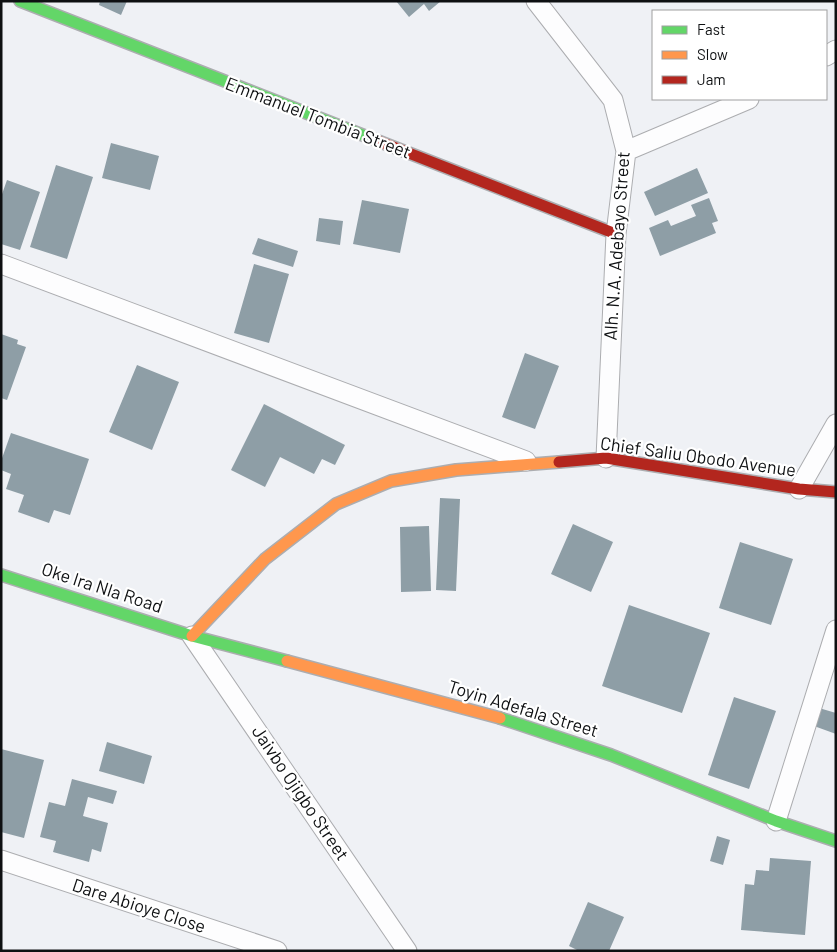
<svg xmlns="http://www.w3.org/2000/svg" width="837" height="952" font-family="Barlow,sans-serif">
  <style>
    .building { fill: #8e9ea6 }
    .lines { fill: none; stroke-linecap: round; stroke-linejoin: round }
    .street-casing { stroke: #acadb0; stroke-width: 21 }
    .fast-casing { stroke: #acadb0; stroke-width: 14 }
    .slow-casing { stroke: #acadb0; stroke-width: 14 }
    .jam-casing { stroke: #acadb0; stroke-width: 14 }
    .street { stroke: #fdfdfe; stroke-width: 19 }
    .fast { stroke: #63d668; stroke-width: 11 }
    .slow { stroke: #ff974d; stroke-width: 11 }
    .jam { stroke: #b3261e; stroke-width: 11 }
    .labels { text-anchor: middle; stroke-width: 4.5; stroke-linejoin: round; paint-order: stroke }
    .street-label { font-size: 18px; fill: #0e1012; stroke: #fff }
  </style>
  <rect width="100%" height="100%" fill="#eff1f5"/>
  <path class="building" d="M100,1H127L121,15L99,5Z
    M396,1H441L429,11L424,4L409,17Z
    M111,143L159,156L150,190L102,178Z
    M56,165L93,177L67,259L30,247Z
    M697,168L708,193L655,216L644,192Z
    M7,180L40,192L20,250L1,244V197Z
    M709,198L718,221L712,223L716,233L660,256L649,228L668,220L671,226L696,216L691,205Z
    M362,200L409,209L400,253L353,244Z
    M319,218L343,221L340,245L316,241Z
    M258,238L298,251L293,267L252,254Z
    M254,264L289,274L269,343L234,333Z
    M1,334L18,340L17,344L26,347L7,400L1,398Z
    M525,353L559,366L535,429L502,417Z
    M137,365L179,382L152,450L109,432Z
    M264,404L345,445L335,465L322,459L314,474L280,457L265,487L231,470Z
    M11,433L89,459L70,515L54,510L49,523L18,512L24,495L6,489L11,474L1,470V461Z
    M440,498L460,499L456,591L436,590Z
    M573,524L613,542L591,592L551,574Z
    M429,526L431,591L401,592L400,527Z
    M740,542L793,559L771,625L719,608Z
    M629,605L710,633L682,713L602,686Z
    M734,697L776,711L749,789L708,775Z
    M819,708L836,713V734L814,726Z
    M107,742L152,756L144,784L99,771Z
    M1,749L44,760L24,838L1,832Z
    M72,779L117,791L113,804L88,797L83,816L108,823L101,852L92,849L89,862L53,852L56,841L40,837L49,802L65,806Z
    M717,836L730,840L723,865L710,861Z
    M770,858L811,861L805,935L741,930L745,884L754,885L756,870L769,871Z
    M588,902L624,917L609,951H579L569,946Z"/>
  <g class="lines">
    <g class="street-casing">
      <path id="street" d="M536,1L613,100L626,151L616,234L606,458
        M826,56L836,50
        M626,151L749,99
        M1,264L526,461
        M799,489L836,424
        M192,636L407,951
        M776,821L836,630
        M1,860L277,951"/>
    </g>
    <g class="fast-casing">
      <path id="fast" d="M20,1L378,141
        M1,575L192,636L287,661
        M500,718L611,755L776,821L836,841"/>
    </g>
    <g class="slow-casing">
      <path id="slow" d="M192,636L265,559L336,504L391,481L456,470L559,462
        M287,661L500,718"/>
    </g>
    <g class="jam-casing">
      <path id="jam" d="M378,141L616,234
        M559,462L606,458L799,489L836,492"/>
    </g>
    <use href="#street" class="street"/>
    <use href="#fast" class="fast"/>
    <use href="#slow" class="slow"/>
    <use href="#jam" class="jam"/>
  </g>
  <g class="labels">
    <g class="street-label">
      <text transform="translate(318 118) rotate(21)" y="6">Emmanuel Tombia Street</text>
      <text transform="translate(617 246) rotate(-86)" y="6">Alh. N.A. Adebayo Street</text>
      <text transform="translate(698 457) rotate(8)" y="6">Chief Saliu Obodo Avenue</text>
      <text transform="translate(102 588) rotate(18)" y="6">Oke Ira Nla Road</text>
      <text transform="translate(523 709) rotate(17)" y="6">Toyin Adefala Street</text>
      <text transform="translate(300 793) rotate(56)" y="6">Jaivbo Ojigbo Street</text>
      <text transform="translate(139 906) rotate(18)" y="6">Dare Abioye Close</text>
    </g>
  </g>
  <rect width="837" height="952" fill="none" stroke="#0e1012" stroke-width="5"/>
  <rect x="652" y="10" width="175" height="90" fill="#ffffff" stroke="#9f9fa0"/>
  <rect x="662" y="26" width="25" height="8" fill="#63d668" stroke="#9f9fa0"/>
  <text x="697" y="35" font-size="15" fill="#0e1012">Fast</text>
  <rect x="662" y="51" width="25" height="8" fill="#ff974d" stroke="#9f9fa0"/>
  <text x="697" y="60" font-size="15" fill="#0e1012">Slow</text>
  <rect x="662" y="76" width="25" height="8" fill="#b3261e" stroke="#9f9fa0"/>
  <text x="697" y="85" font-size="15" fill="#0e1012">Jam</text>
</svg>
